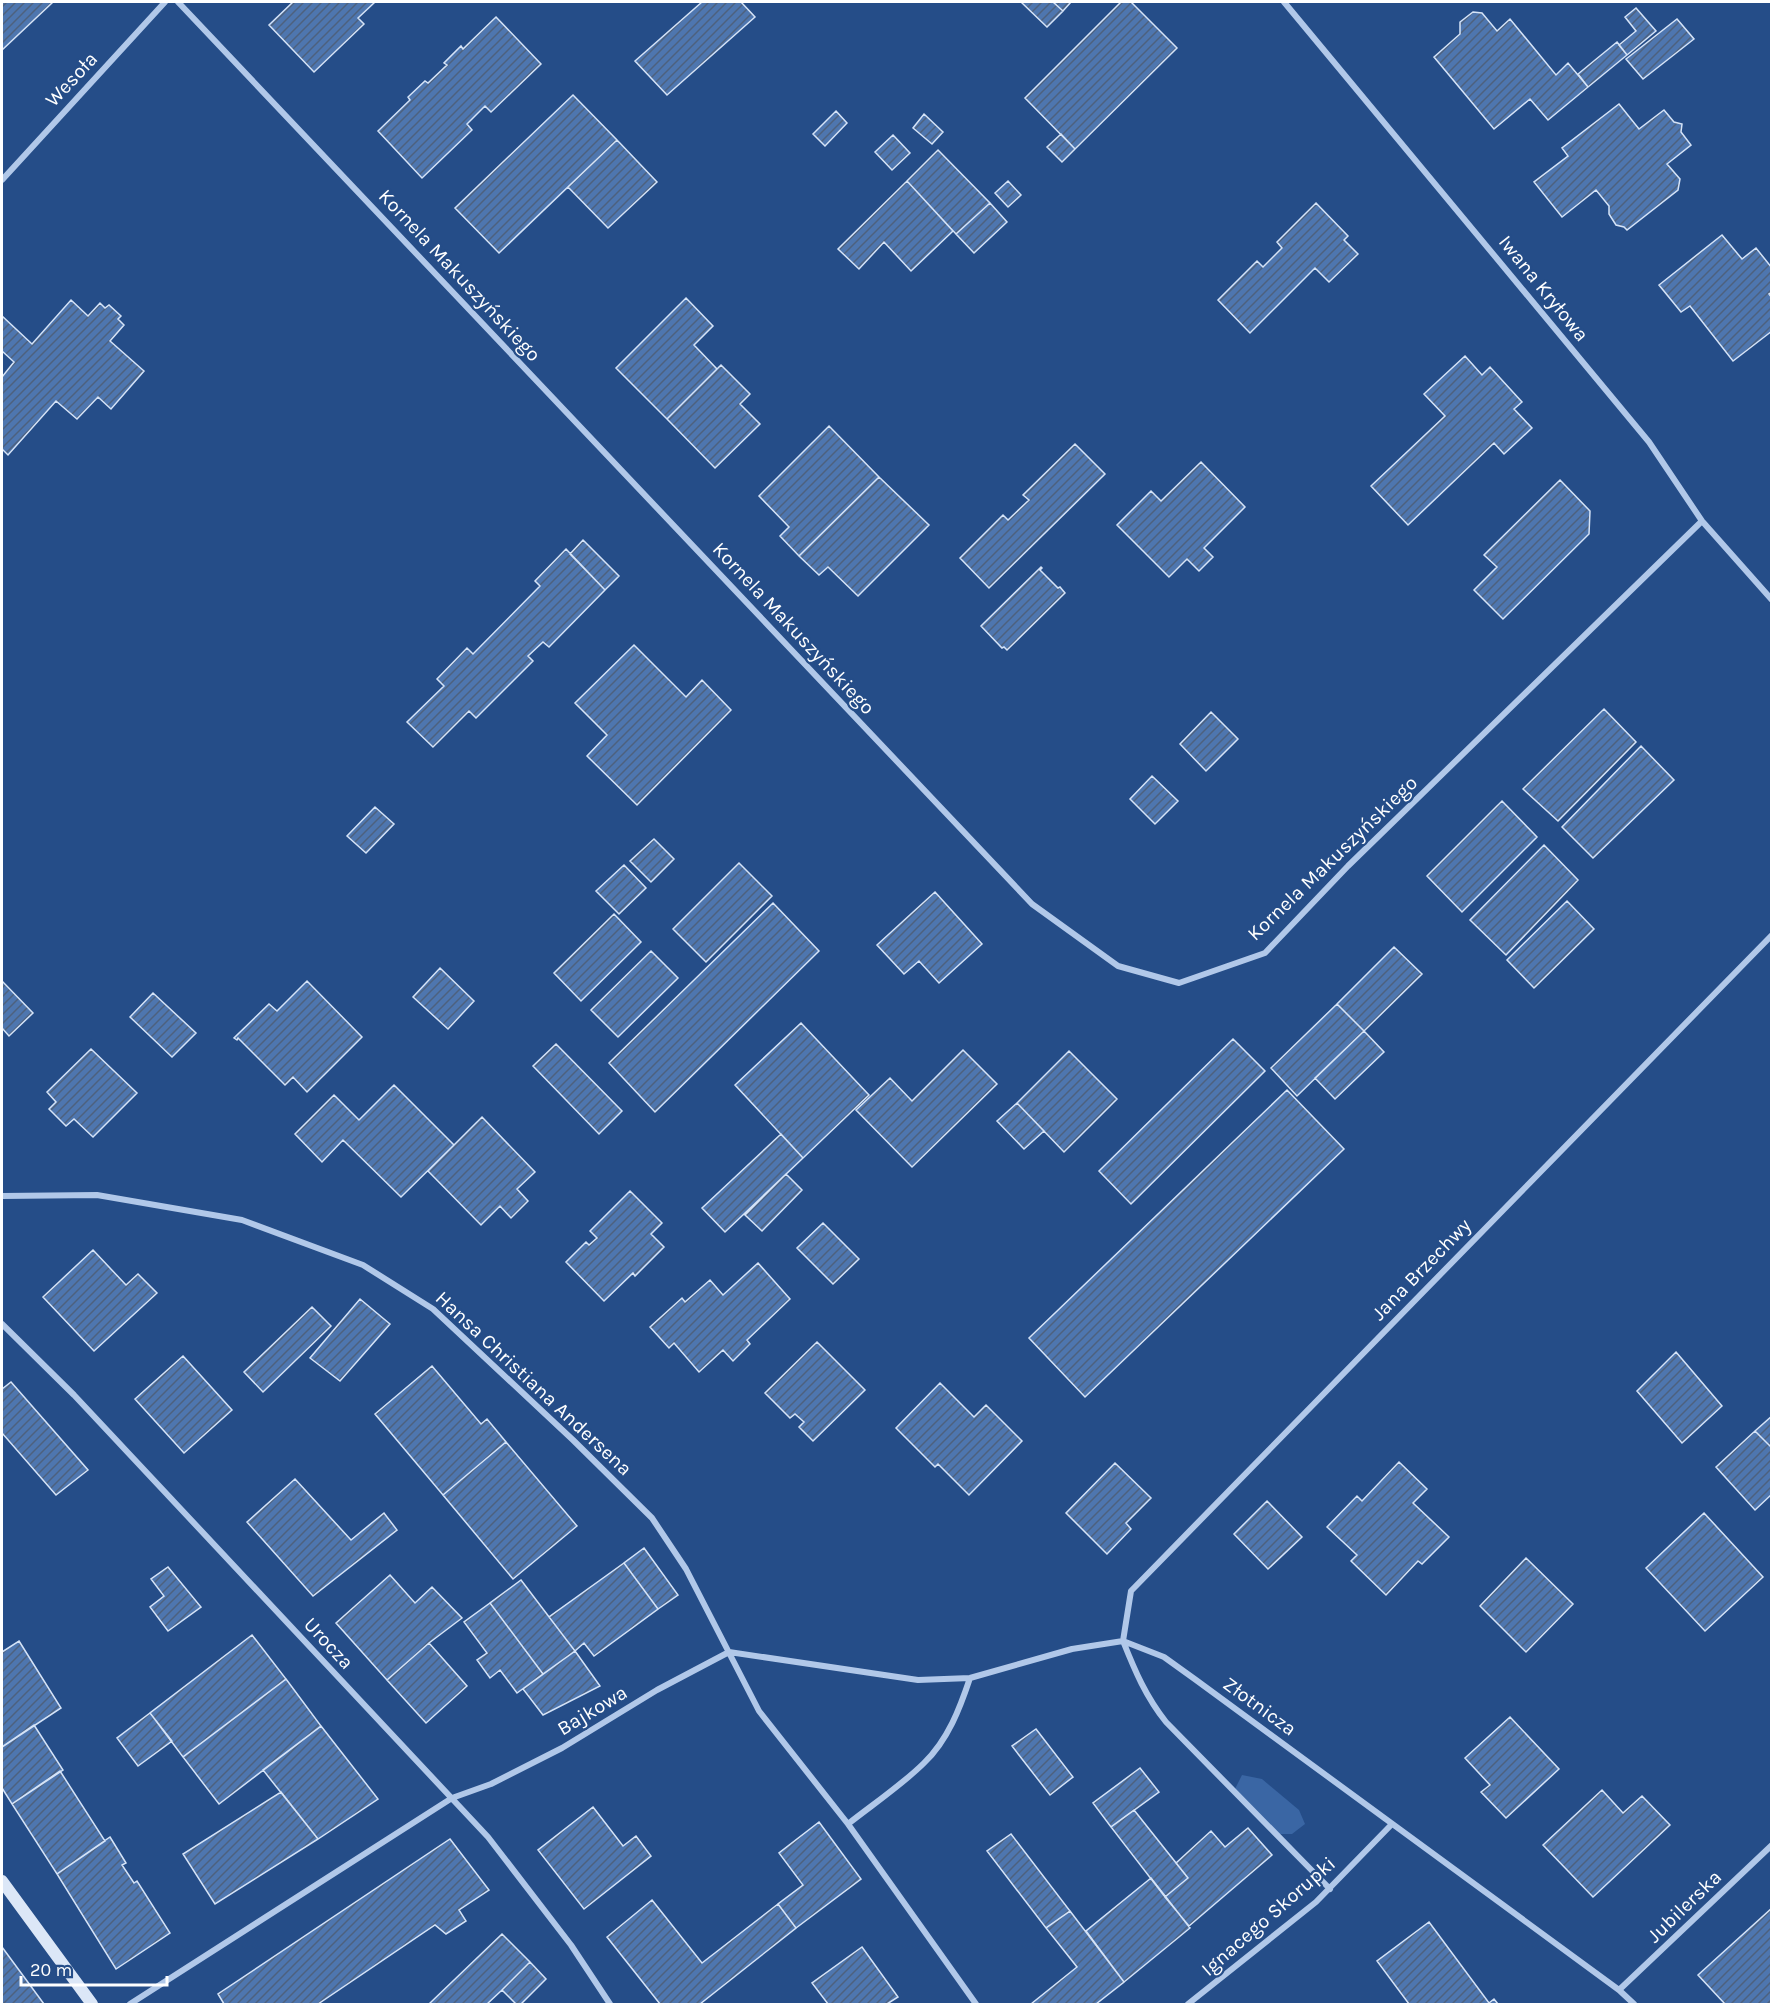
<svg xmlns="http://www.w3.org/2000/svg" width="1773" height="2006" font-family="Karla,sans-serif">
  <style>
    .green { fill: #3a66a4 }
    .building { fill: url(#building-hatch); stroke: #d5e3f7; stroke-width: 1.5 }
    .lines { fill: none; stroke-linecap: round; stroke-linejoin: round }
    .street { stroke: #b1c8e9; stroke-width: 6 }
    .secondary { stroke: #dce7f7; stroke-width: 12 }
    .labels { text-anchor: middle; stroke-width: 4.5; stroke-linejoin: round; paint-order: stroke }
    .street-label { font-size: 20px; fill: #fff; stroke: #254d88 }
  </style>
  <defs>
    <pattern id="building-hatch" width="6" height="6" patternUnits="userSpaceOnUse" patternTransform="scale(1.5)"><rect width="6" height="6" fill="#4e76af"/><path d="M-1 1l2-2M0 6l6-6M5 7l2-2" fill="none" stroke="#4d617e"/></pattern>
  </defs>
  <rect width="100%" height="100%" fill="#254d88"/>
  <path class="green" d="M1242,1775L1262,1779L1299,1810L1305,1824L1292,1834H1277L1234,1791Z"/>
  <path class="building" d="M2,2H53L2,50Z
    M293,2H375L358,18L364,24L314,72L269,25Z
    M702,2H741L755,17L667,95L635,61Z
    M1021,2H1053L1063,11L1047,27Z
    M1053,2H1071L1063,11Z
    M1121,2H1131L1177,48L1075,149L1025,98Z
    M1636,8L1656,31L1627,55L1619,45L1636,31L1625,17Z
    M1473,12L1482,13L1497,31L1510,19L1556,75L1568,63L1588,87L1548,120L1530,99L1494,129L1434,57L1460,34V22Z
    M496,17L541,64L491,112L485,106L467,124L472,130L422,178L378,131L410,100L408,97L425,81L428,83L447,65L444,63L461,46L463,49Z
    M1677,19L1694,39L1643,79L1626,59Z
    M1617,42L1627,55L1588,87L1578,74Z
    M573,95L617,140L499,253L455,208Z
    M1619,104L1639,129L1664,110L1674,122L1682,124L1681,132L1691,145L1667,164L1680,179L1678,190L1627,230L1624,227L1616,225L1609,214V206L1596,190L1562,217L1534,182L1568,156L1562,148Z
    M836,111L847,123L825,146L813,134Z
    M924,114L943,132L932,144L913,128Z
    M1061,134L1075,149L1062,162L1047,147Z
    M893,135L910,153L892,170L875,152Z
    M617,140L657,182L608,228L568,187Z
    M938,150L990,203L956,234L907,181Z
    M907,181L953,231L911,271L884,242L859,269L838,249Z
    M1008,181L1021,195L1008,207L995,193Z
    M990,203L1007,222L974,253L956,234Z
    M1316,203L1348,236L1344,240L1358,254L1329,282L1315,268L1250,333L1218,300L1257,261L1263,267L1282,248L1277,242Z
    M1722,235L1742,259L1756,248L1772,268V292L1769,294L1772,298V331L1733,361L1690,306L1681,312L1659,285Z
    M686,298L713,326L694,345L717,369L667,419L616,368Z
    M71,300L88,316L100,303L105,308L109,305L121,316L118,319L124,325L110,341L144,371L111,409L98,397L77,419L56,401L8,455L2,449V377L14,362L2,351V316L32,344Z
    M1465,356L1482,375L1490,367L1522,402L1514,409L1532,428L1504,454L1494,443L1408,525L1371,486L1445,416L1424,394Z
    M721,365L750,394L740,404L760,424L715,468L667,419Z
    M829,426L879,477L799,556L780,536L789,527L759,496Z
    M1075,444L1105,474L989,588L960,558L1003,515L1008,520L1029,500L1023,495Z
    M1201,462L1245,507L1204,548L1213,557L1199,571L1187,559L1169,577L1117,525L1151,491L1161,501Z
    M879,477L929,525L858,596L828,567L819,575L799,556Z
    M1560,480L1590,511L1589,534L1503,619L1474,590L1497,567L1484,555Z
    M583,540L619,576L605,590L570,554Z
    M566,549L605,590L549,647L543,642L528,656L533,661L476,718L469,711L433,747L407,722L444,686L437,679L467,648L473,654L540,586L535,581Z
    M1041,567L1042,568L1040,570L1058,588L1060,587L1065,593L1007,650L1004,647L1002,648L981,626Z
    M634,645L686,697L702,680L731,710L637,805L587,756L607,735L575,703Z
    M1604,709L1636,742L1558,821L1523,789Z
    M1211,712L1238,739L1206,771L1180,744Z
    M1641,746L1674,780L1593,858L1562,827Z
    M1152,776L1178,801L1155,824L1130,799Z
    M1502,801L1537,837L1462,912L1427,876Z
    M375,807L394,824L366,853L347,836Z
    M654,839L674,859L651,882L630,861Z
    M1544,845L1578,880L1506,955L1470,920Z
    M739,863L772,896L706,962L673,929Z
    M624,865L646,888L619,914L596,891Z
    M935,892L982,944L939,983L919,961L904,974L877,945Z
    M1567,901L1594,929L1534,988L1507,960Z
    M773,903L819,951L655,1112L609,1063Z
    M614,914L641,942L581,1001L554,973Z
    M1394,947L1422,974L1364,1031L1337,1004Z
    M651,951L678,978L618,1037L591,1010Z
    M440,968L474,1001L448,1029L413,997Z
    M2,981L33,1013L9,1036L2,1028Z
    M307,981L362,1037L307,1092L293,1077L285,1085L238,1038L237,1040L234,1038L269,1004L277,1011Z
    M153,993L196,1033L172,1057L130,1017Z
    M1337,1004L1364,1031L1297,1096L1271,1068Z
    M801,1023L869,1095L803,1158L735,1085Z
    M1364,1031L1384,1052L1335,1099L1315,1078Z
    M1233,1039L1265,1071L1131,1204L1099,1171Z
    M556,1044L622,1111L599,1134L533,1066Z
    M91,1049L137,1093L93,1137L74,1119L66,1126L49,1109L56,1102L47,1092Z
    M963,1050L997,1084L912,1167L856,1110L890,1078L912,1101Z
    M1069,1051L1117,1099L1064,1152L1017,1103Z
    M394,1085L454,1145L401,1197L343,1140L322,1162L295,1134L334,1095L359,1120Z
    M1287,1090L1344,1149L1085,1397L1029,1338Z
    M1017,1103L1044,1131L1024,1149L997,1121Z
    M482,1117L535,1172L517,1189L528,1201L511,1218L500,1206L481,1225L428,1171Z
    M781,1134L803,1158L725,1232L702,1208Z
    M786,1174L802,1190L762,1231L745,1215Z
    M630,1191L662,1223L651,1234L664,1247L635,1276L633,1273L604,1301L566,1262L586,1242L589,1245L597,1238L590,1231Z
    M823,1223L859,1259L833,1284L797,1248Z
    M93,1250L126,1285L138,1274L157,1293L94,1351L43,1297Z
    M758,1263L790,1299L747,1340L750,1344L733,1361L723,1350L699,1372L674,1343L669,1348L650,1327L682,1298L685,1302L710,1280L723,1295Z
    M360,1299L390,1324L340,1381L310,1358Z
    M312,1307L331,1326L263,1392L244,1372Z
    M817,1342L865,1390L813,1441L799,1427L804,1422L795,1414L790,1418L765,1393Z
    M1676,1352L1722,1406L1682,1443L1637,1391Z
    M183,1356L232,1410L184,1453L135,1399Z
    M432,1366L481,1424L487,1419L506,1442L443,1495L375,1414Z
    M11,1382L88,1470L56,1495L2,1433V1389Z
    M940,1383L974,1417L986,1405L1022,1441L969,1495L938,1464L935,1467L896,1428Z
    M1772,1416V1448L1755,1431Z
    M1755,1431L1772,1448V1494L1755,1510L1716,1467Z
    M506,1442L577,1526L513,1579L443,1495Z
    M1399,1462L1427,1489L1413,1503L1449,1537L1422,1564L1418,1561L1386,1595L1351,1561L1357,1555L1327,1527L1357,1496L1362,1501Z
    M1115,1463L1151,1498L1126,1523L1131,1529L1107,1554L1066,1513Z
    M295,1479L351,1540L384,1513L397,1530L313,1596L247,1522Z
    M1267,1501L1302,1537L1268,1569L1234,1534Z
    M1704,1513L1763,1577L1705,1631L1646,1568Z
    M644,1548L678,1595L658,1609L624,1563Z
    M1526,1558L1573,1604L1526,1652L1480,1606Z
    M624,1563L658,1609L594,1656L584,1643L575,1651L549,1617Z
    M168,1567L201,1607L168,1631L150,1607L164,1596L151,1579Z
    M390,1575L415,1603L432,1587L462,1618L429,1643L387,1680L336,1623Z
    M521,1580L575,1651L543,1674L490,1603Z
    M490,1603L543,1674L517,1693L500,1670L490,1678L477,1660L487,1653L464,1622Z
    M252,1635L286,1679L183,1757L150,1713Z
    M19,1641L61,1708L2,1747V1652Z
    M429,1643L467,1686L426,1723L387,1680Z
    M575,1651L600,1686L543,1715L523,1689Z
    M286,1679L321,1726L219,1804L183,1757Z
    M150,1713L172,1741L138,1766L117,1738Z
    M1510,1717L1559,1769L1506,1818L1481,1792L1490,1785L1465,1758Z
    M34,1725L63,1770L12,1804L2,1788V1747Z
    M321,1726L378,1799L318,1839L263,1770Z
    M1036,1729L1073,1777L1050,1795L1012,1746Z
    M1140,1768L1159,1792L1111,1827L1093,1803Z
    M60,1771L105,1841L57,1874L12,1804Z
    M1602,1790L1623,1813L1642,1796L1670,1825L1593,1897L1543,1845Z
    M281,1792L318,1839L215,1904L183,1854Z
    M593,1807L623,1846L636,1836L651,1856L584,1909L538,1850Z
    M1134,1810L1188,1878L1165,1897L1111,1827Z
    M819,1822L861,1879L796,1928L778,1904L803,1885L779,1853Z
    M1248,1828L1272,1855L1189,1926L1165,1897L1188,1878L1176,1863L1211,1831L1225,1847Z
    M1011,1834L1070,1911L1046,1928L987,1851Z
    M110,1837L126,1863L122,1865L134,1883L137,1881L170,1933L116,1969L57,1874Z
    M450,1839L489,1890L459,1910L466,1921L446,1934L435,1925L318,2004H224L218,1994Z
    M1151,1878L1190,1928L1124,1982L1086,1931Z
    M652,1900L702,1963L778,1904L796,1928L700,2004H660L607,1937Z
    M1772,1908V2004H1725L1698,1975Z
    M1070,1911L1124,1982L1096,2004H1031L1077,1967L1046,1928Z
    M1429,1922L1489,2003L1494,1999L1498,2004H1409L1377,1961Z
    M502,1934L530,1962L502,1990L487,2004H429Z
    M2,1947L44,2004H2Z
    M862,1947L898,1997L887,2004H828L812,1983Z
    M530,1962L546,1979L521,2004H516L502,1990Z"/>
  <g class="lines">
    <path class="street" d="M178,2L1032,904L1118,966L1179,983L1265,953L1348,866L1702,521
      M1284,2L1649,442L1702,521L1772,600
      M2,180L165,2
      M2,1196L97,1195L242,1220L363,1265L433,1309L573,1440L652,1518L686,1569L759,1711L848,1824L976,2004
      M2,1324L74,1395L488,1837L571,1945L610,2004
      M1123,1641L1131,1591L1772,935
      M1123,1641L1164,1657L1196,1680L1619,1990L1634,2004
      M1123,1641C1135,1671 1146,1697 1166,1722L1330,1889
      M848,1824C872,1805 903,1784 924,1763C948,1740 960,1708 970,1678
      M1619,1990L1772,1845
      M130,2004L452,1798L491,1784L562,1748L657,1690L729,1652L918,1680L970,1678L1072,1649L1123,1641
      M1188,2004L1316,1902L1392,1824"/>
    <path class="secondary" d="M2,1881L92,2004"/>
  </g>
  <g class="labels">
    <g class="street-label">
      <text transform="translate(71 79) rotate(-47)" y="7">Wesoła</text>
      <text transform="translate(460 275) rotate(47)" y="7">Kornela Makuszyńskiego</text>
      <text transform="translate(1544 288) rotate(51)" y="7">Iwana Kryłowa</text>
      <text transform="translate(794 628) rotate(47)" y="7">Kornela Makuszyńskiego</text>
      <text transform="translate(1332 858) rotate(-44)" y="7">Kornela Makuszyńskiego</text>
      <text transform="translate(1421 1269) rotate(-46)" y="7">Jana Brzechwy</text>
      <text transform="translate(534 1383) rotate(43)" y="7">Hansa Christiana Andersena</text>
      <text transform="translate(329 1643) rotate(47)" y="7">Urocza</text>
      <text transform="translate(1260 1706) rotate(36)" y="7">Złotnicza</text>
      <text transform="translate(592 1710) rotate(-31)" y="7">Bajkowa</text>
      <text transform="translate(1684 1906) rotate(-44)" y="7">Jubilerska</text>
      <text transform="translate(1268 1916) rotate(-41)" y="7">Ignacego Skorupki</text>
    </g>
  </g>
  <rect width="1773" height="2006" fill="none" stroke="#ffffff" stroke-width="6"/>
  <path d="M21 1976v9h146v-9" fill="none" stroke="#ffffff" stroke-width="3"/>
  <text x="30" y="1976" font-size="18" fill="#ffffff" stroke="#254d88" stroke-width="4.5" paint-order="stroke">20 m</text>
</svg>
